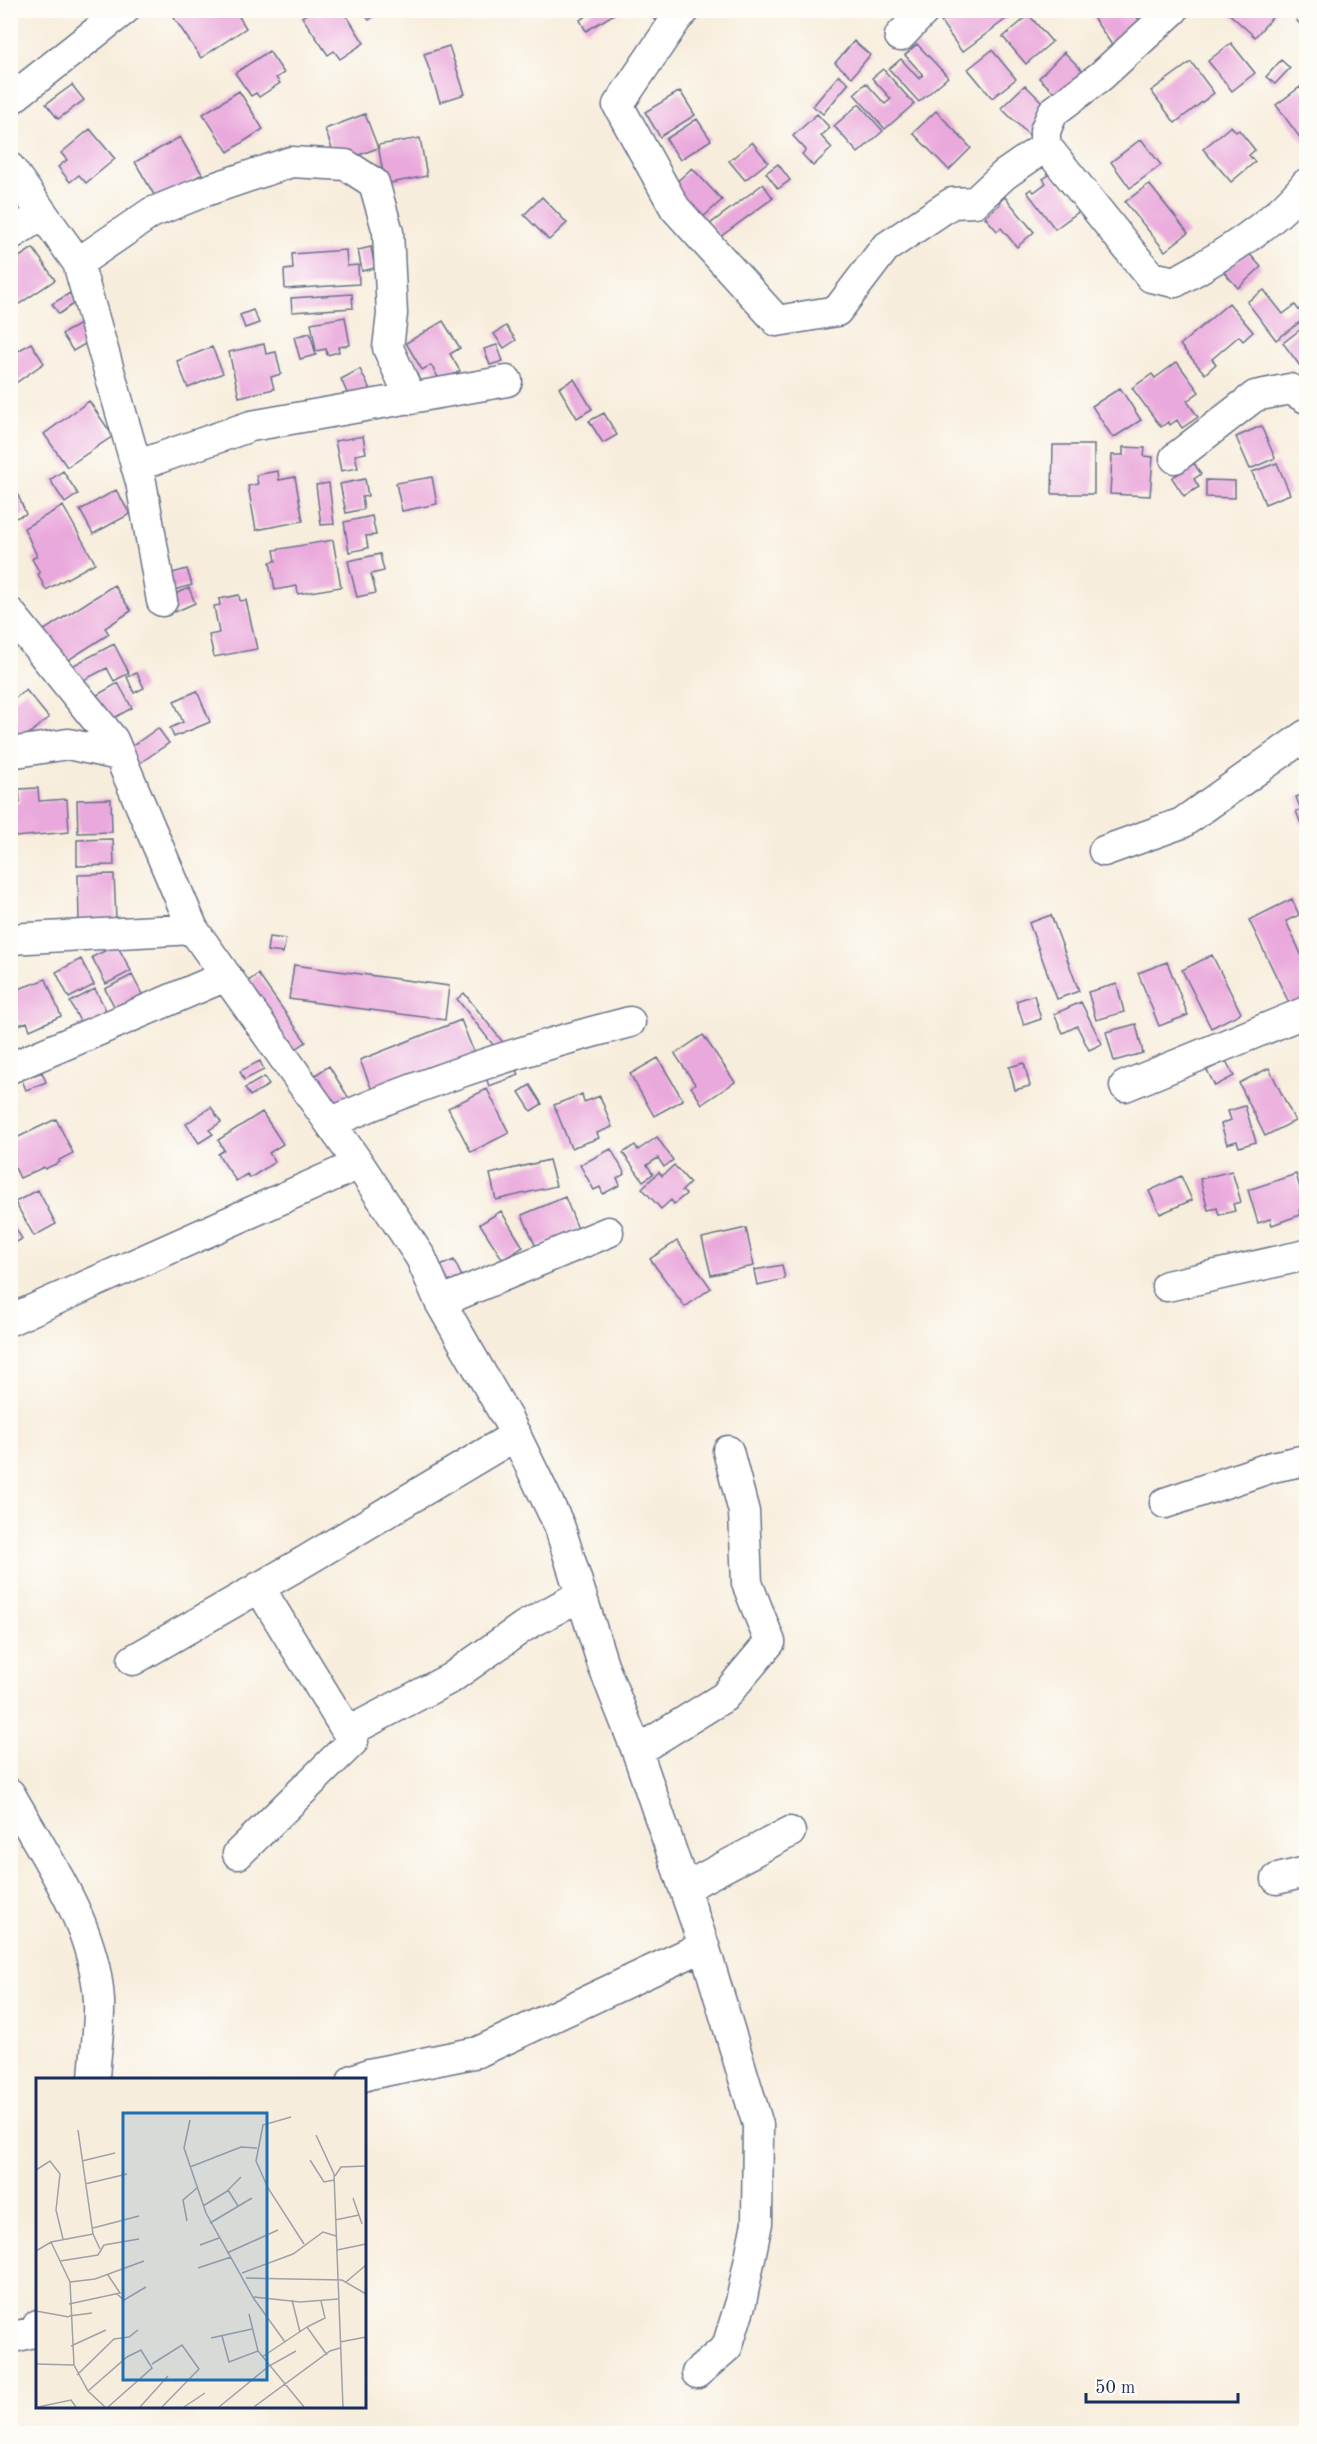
<svg xmlns="http://www.w3.org/2000/svg" width="1317" height="2444" font-family="'Old Standard TT',serif">
  <style>
    .building { fill: #eaa9dc }
    .lines { fill: none; stroke-linecap: round; stroke-linejoin: round }
    .minor-casing { stroke: #68728a; stroke-width: 33 }
    .minor { stroke: #fff; stroke-width: 30 }
    .inset-road { fill: none; stroke: #9fa1aa; stroke-width: 1.5 }
    .view { fill: #1f6fb2; fill-opacity: 0.15; stroke: #1f6fb2; stroke-width: 3 }
    .inset-edge { fill: none; stroke: #1b2f5e; stroke-width: 3 }
  </style>
  <rect width="100%" height="100%" fill="#fdfcf7"/>
  <filter id="ink" filterUnits="userSpaceOnUse"><feTurbulence type="fractalNoise" baseFrequency=".0167" numOctaves="2"/><feDisplacementMap in="SourceGraphic" scale="12" xChannelSelector="R" yChannelSelector="G"/><feConvolveMatrix kernelMatrix="1 2 1 2 8 2 1 2 1" color-interpolation-filters="sRGB"/></filter>
  <filter id="wash" filterUnits="userSpaceOnUse"><feTurbulence type="fractalNoise" baseFrequency=".008" numOctaves="4" result="noise"/><feDisplacementMap in="SourceGraphic" scale="24" xChannelSelector="R" yChannelSelector="G"/><feGaussianBlur stdDeviation="1.35" result="paint"/><feColorMatrix in="noise" values="0 0 0 0 0 0 0 0 0 0 0 0 0 0 0 0 0 1.4 0 .05"/><feComposite in="paint" operator="in"/></filter>
  <g filter="url(#wash)">
    <rect width="100%" height="100%" fill="#f7eddc"/>
    <g id="blocks">
      <path class="building" d="M186,10H235L246,28L201,58L174,18Z
        M312,10H343L364,43L340,59L334,51L328,55L302,17Z
        M362,10H384L369,20Z
        M595,10H621L586,31L580,20Z
        M651,10H675L660,25L648,13Z
        M956,10H1018L962,52L941,22Z
        M1088,10H1132L1142,24L1112,45Z
        M1225,10H1273L1276,13L1255,37Z
        M1306,10V30L1296,20Z
        M1029,15L1052,42L1026,64L1003,37Z
        M854,41L870,55L852,77L835,63Z
        M1231,43L1255,73L1232,91L1208,61Z
        M917,44L948,77L919,102L889,69L901,59L919,79L923,75L905,55Z
        M449,46L465,94L440,102L424,54Z
        M992,50L1016,79L992,98L968,69Z
        M269,51L284,73L276,78L280,83L259,97L256,93L251,96L235,73Z
        M1064,52L1087,75L1062,100L1039,78Z
        M1281,60L1290,68L1275,84L1266,77Z
        M1191,62L1214,93L1175,123L1151,91Z
        M883,69L914,104L885,129L854,94L866,83L885,104L891,99L872,78Z
        M839,75L849,83L823,114L813,106Z
        M72,85L84,100L58,119L46,104Z
        M1025,85L1052,112L1029,135L1001,108Z
        M1300,87L1306,95V146L1276,105Z
        M239,91L263,129L228,152L203,114Z
        M680,91L695,115L660,137L645,112Z
        M859,104L883,131L858,153L834,126Z
        M936,111L971,148L949,170L913,133Z
        M365,114L378,148L337,163L325,129Z
        M817,114L830,128L821,136L832,148L813,166L802,154L806,150L793,136Z
        M697,119L711,140L680,160L666,139Z
        M1231,126L1236,132L1239,130L1255,150L1249,155L1255,162L1231,182L1203,149Z
        M90,129L115,159L86,183L79,175L70,182L58,167L67,160L61,153Z
        M180,137L202,174L157,200L135,162Z
        M420,138L427,176L385,184L378,145Z
        M1141,139L1161,165L1130,188L1111,162Z
        M752,142L768,162L745,180L729,161Z
        M778,164L790,180L778,189L766,173Z
        M692,168L722,200L702,218L672,186Z
        M1052,173L1081,210L1055,229L1027,192L1031,189L1034,192L1046,183L1043,179Z
        M763,184L773,198L720,237L710,224Z
        M1149,184L1188,233L1165,251L1125,202Z
        M542,197L567,223L549,240L524,215Z
        M1005,197L1034,232L1017,247L1001,228L997,231L985,217L1000,204L999,202Z
        M371,247L375,268L362,271L358,250Z
        M33,248L55,280L10,310V263Z
        M346,250L347,266L358,265L359,284L285,289L284,270L293,269L292,254Z
        M1247,251L1261,267L1238,288L1224,272Z
        M1264,290L1283,314L1295,305L1305,318L1276,340L1247,302Z
        M70,293L76,302L59,314L52,304Z
        M352,294L353,308L292,312L291,298Z
        M1229,303L1253,332L1243,341L1239,336L1212,359L1216,364L1205,374L1180,345Z
        M253,310L259,323L245,328L240,315Z
        M345,317L350,345L338,347L339,352L327,355L326,349L316,351L311,323Z
        M443,321L460,348L450,354L460,371L441,382L431,365L422,370L406,343Z
        M82,323L92,340L73,351L62,334Z
        M1306,325V374L1283,343Z
        M506,326L516,340L504,348L494,334Z
        M310,333L316,355L300,359L294,337Z
        M31,343L44,363L10,387V356Z
        M264,344L266,354L276,352L281,374L271,377L274,389L239,397L229,352Z
        M497,345L503,361L490,365L484,349Z
        M212,347L223,373L188,388L177,361Z
        M1177,362L1199,392L1187,401L1198,417L1182,428L1177,420L1170,425L1168,422L1161,427L1132,388L1152,374L1155,378Z
        M360,369L371,392L351,402L341,379Z
        M574,379L592,409L577,418L559,388Z
        M1120,388L1141,420L1113,438L1092,406Z
        M89,401L113,436L67,467L44,434Z
        M604,413L617,435L603,443L589,421Z
        M1261,426L1275,458L1250,469L1236,437Z
        M363,436L366,453L355,455L358,468L341,471L335,441Z
        M1053,445H1094V494H1052Z
        M1123,447L1145,448L1144,456L1153,457L1150,496L1110,494L1112,455H1123Z
        M1194,463L1201,474L1194,479L1199,487L1184,496L1172,478Z
        M1277,463L1290,494L1265,504L1252,472Z
        M63,471L78,494L65,503L50,480Z
        M278,471L279,480L295,477L303,521L256,530L248,486L258,484L256,475Z
        M10,476L26,514L10,520Z
        M432,477L437,504L402,511L396,483Z
        M365,479L368,496L362,497L364,509L346,513L340,484Z
        M1206,480L1235,481V498L1206,497Z
        M329,483L334,524L321,525L316,485Z
        M116,490L130,514L93,534L80,510Z
        M63,506L95,563L46,590L38,574L40,573L32,559L37,556L24,528Z
        M372,516L376,535L366,536L368,548L349,552L344,522Z
        M333,540L341,587L298,594L297,586L275,590L270,562L276,561L274,550Z
        M380,554L384,571L371,574L376,593L357,597L348,561Z
        M187,569L192,585L166,592L162,576Z
        M114,585L131,611L105,628L109,634L59,666L38,634Z
        M189,588L195,603L175,612L168,597Z
        M239,595L240,601L246,600L257,649L214,657L209,635L219,633L214,606L220,605L219,599Z
        M114,644L129,673L114,681L107,668L76,684L68,668Z
        M137,673L144,688L134,693L127,677Z
        M118,683L132,708L105,723L90,699Z
        M26,690L49,718L21,740L16,733L10,738V702Z
        M197,691L210,722L174,737L170,728L183,722L174,701Z
        M158,728L169,743L134,767L124,752Z
        M38,788L39,801L67,799L69,832L15,837L12,803H20L19,789Z
        M1306,793V822L1301,824L1296,811L1301,810L1296,797Z
        M111,799L112,832L78,833L77,800Z
        M113,839L114,865L77,866V840Z
        M114,874L116,919L79,920L78,875Z
        M1292,899L1299,915L1286,921L1306,965V999L1291,1007L1249,920Z
        M1051,915L1079,991L1057,999L1029,923Z
        M269,937L286,939L283,953L267,951Z
        M117,945L131,971L106,984L92,957Z
        M1212,955L1241,1013L1211,1028L1182,970Z
        M81,959L94,985L69,998L56,972Z
        M1167,962L1188,1015L1159,1026L1138,973Z
        M294,965L449,986L445,1020L289,999Z
        M258,974L306,1042L290,1053L242,986Z
        M132,975L147,1004L120,1017L105,989Z
        M46,979L61,1016L30,1030L27,1022L19,1025L10,1004V992Z
        M1117,984L1124,1012L1096,1020L1088,992Z
        M95,989L109,1016L84,1029L70,1002Z
        M464,993L509,1050L501,1055L457,999Z
        M1034,995L1041,1019L1024,1025L1016,1001Z
        M1081,1002L1102,1044L1089,1050L1077,1026L1063,1033L1054,1014Z
        M461,1020L477,1060L376,1100L360,1060Z
        M1136,1024L1143,1053L1114,1061L1106,1032Z
        M703,1035L735,1082L702,1104L691,1087L695,1084L675,1054Z
        M513,1058L519,1075L489,1086L483,1069Z
        M658,1058L683,1100L654,1116L630,1074Z
        M260,1061L264,1070L244,1080L240,1071Z
        M1226,1061L1234,1076L1215,1086L1207,1070Z
        M1024,1063L1030,1086L1015,1090L1009,1067Z
        M329,1066L353,1105L334,1118L309,1079Z
        M1269,1068L1295,1121L1265,1136L1239,1083Z
        M42,1072L46,1082L26,1090L22,1080Z
        M264,1077L269,1085L250,1096L245,1088Z
        M530,1085L542,1104L531,1111L519,1092Z
        M487,1089L509,1133L471,1152L448,1108Z
        M582,1094L584,1102L600,1096L612,1127L597,1133L599,1138L571,1148L554,1105Z
        M1245,1106L1256,1142L1239,1147L1237,1141L1227,1144L1221,1124L1231,1120L1228,1111Z
        M211,1107L221,1122L209,1130L213,1134L199,1143L186,1124Z
        M262,1112L283,1144L269,1153L275,1162L250,1178L247,1174L236,1181L218,1154L224,1150L218,1140Z
        M56,1119L73,1153L59,1160L60,1162L45,1169L44,1167L20,1178L10,1158V1141Z
        M657,1137L673,1160L664,1167L658,1158L647,1165L653,1174L643,1181L623,1153L635,1145L638,1150Z
        M611,1149L625,1174L617,1178L620,1185L603,1194L600,1187L594,1190L580,1165Z
        M549,1160L556,1186L496,1200L490,1174Z
        M674,1165L690,1183L682,1191L686,1194L674,1204L671,1200L661,1209L642,1188L659,1172L662,1176Z
        M1232,1171L1241,1202L1233,1204L1235,1211L1219,1215L1217,1208L1208,1210L1200,1179Z
        M1296,1174L1306,1208L1299,1210L1300,1215L1272,1225L1270,1219L1258,1223L1248,1190Z
        M1181,1176L1192,1200L1160,1214L1149,1191Z
        M38,1190L56,1224L34,1236L15,1202Z
        M565,1197L578,1229L536,1247L522,1215Z
        M501,1211L523,1247L503,1260L480,1224Z
        M10,1218L22,1239L10,1246Z
        M746,1228L754,1266L711,1275L702,1238Z
        M677,1241L711,1288L685,1307L650,1259Z
        M454,1260L463,1279L447,1286L438,1267Z
        M782,1265L785,1279L757,1285L754,1270Z"/>
    </g>
  </g>
  <g filter="url(#ink)">
    <use href="#blocks" fill-opacity="0" stroke="#68728a" stroke-width="1.5"/>
    <g class="lines">
      <g class="minor-casing">
        <path id="minor" d="M685,10L677,18L618,105L675,208L777,321L837,311L885,248L952,203L975,202L1004,175L1046,146
          M1173,10L1101,76L1053,112L1045,131V145L1151,277L1175,282C1219,258 1275,224 1306,184
          M900,36L925,10
          M10,100L124,10
          M10,168L78,263L141,482L162,601
          M10,235L43,214
          M78,263L151,213L205,191L291,162L346,165L374,183L388,232L392,314L388,348L411,399
          M1175,458L1255,396L1290,389L1306,398
          M136,466L251,426L507,381
          M10,613L113,740L193,929L359,1164L421,1258L440,1302L508,1420L559,1525L604,1668L637,1751L704,1946L758,2125L757,2223L741,2302L727,2347L697,2373
          M10,753L68,744L119,755
          M1104,851L1182,823L1306,735
          M10,939L193,929
          M10,1068L226,976
          M1125,1086L1306,1012
          M330,1123C427,1080 528,1048 630,1022
          M1167,1286L1306,1255
          M440,1302L608,1232
          M10,1320L359,1164
          M1165,1503L1272,1467L1306,1460
          M133,1660L307,1560L516,1435
          M348,1732L451,1678L523,1627L581,1595
          M637,1751L724,1697L770,1642L747,1583L744,1512L728,1451
          M10,1794C46,1858 95,1925 99,2001C100,2027 95,2054 94,2080
          M238,1854L353,1741L259,1587
          M1277,1879L1306,1872
          M684,1888L790,1832
          M353,2080L369,2074L478,2052L704,1946
          M10,2338L34,2332L38,2325"/>
      </g>
      <use href="#minor" class="minor"/>
    </g>
  </g>
  <g transform="translate(36 2078)">
    <rect width="330" height="330" fill="#f7eddc"/>
    <path class="inset-road" d="M255,39L227,47L220,83L232,110L268,166M154,42L148,70L170,135L218,221L249,264M42,52L57,156L64,171M280,57L298,96L307,329M274,82L288,104L298,102M46,83L79,75M154,89L205,69L221,70M0,92L14,83L24,96L20,132L27,161M299,98L305,89L330,88M49,106L91,96M317,120L326,146M167,128L193,112M202,128L192,112L205,99M299,142L323,137M151,143L147,122L161,110M174,145L216,120M57,150L103,138M15,164L34,204L38,287L52,313L69,329M164,167L183,160M301,172L330,166M0,173L15,164L57,156M191,175L242,152M24,183L62,177L68,167L103,161M162,190L195,179M206,195L257,176L287,154L300,158M210,200L306,202L330,216M34,204L59,201L108,183M310,204L330,187M81,216L88,222L110,209M0,217V246M218,219L264,224L302,221M256,222L264,254M33,226L84,215L72,197M0,233L33,239M213,236L222,273L268,329M33,238L56,235M271,249L289,240L285,223M186,258L193,284L222,273M175,260L216,251M304,264L330,259M35,268L70,252M226,279L271,249L291,277M0,286L38,287M116,286L146,267L163,291L126,329M41,297L78,261L93,259L102,252M52,313L91,279L105,272L116,290L72,329M2,329L35,322L40,329M104,329L132,298M148,329L169,315M183,329L233,288L260,273M218,329L294,273L304,270"/>
    <path class="view" d="M87,35H231V302H87Z"/>
    <rect width="330" height="330" class="inset-edge"/>
  </g>
  <rect width="1317" height="2444" fill="none" stroke="#fdfcf7" stroke-width="36"/>
  <path d="M1086 2393v9h152v-9" fill="none" stroke="#1b2f5e" stroke-width="3"/>
  <text x="1095" y="2393" font-size="18" fill="#1b2f5e" stroke="#fdfcf7" stroke-width="4.5" paint-order="stroke">50 m</text>
</svg>
